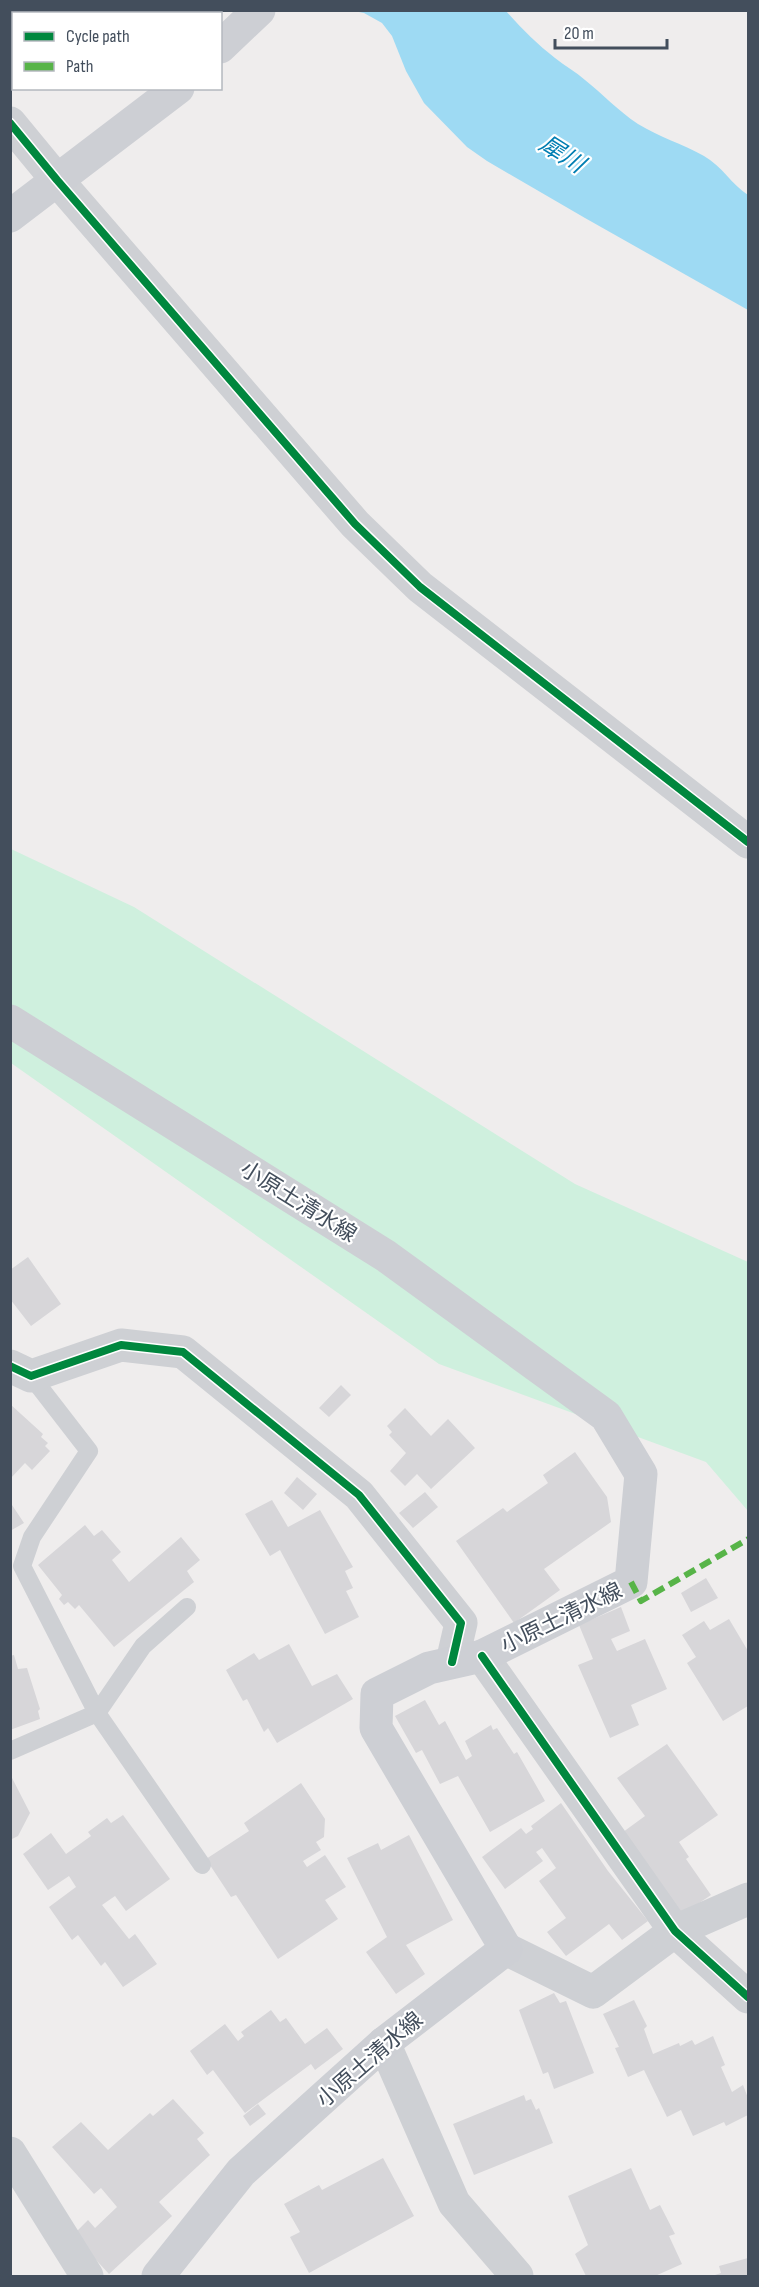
<svg xmlns="http://www.w3.org/2000/svg" width="759" height="2287" font-family="'Sofia Sans Condensed','Noto Sans JP',sans-serif">
  <style>
    .green { fill: #cff0de }
    .water { fill: #9edaf3 }
    .building { fill: #d7d6d9 }
    .lines { fill: none; stroke-linecap: round; stroke-linejoin: round }
    .service { stroke: #ced0d4; stroke-width: 18 }
    .minor { stroke: #ced0d4; stroke-width: 33 }
    .secondary { stroke: #cdcfd4; stroke-width: 33 }
    .quiet { stroke: #57b448; stroke-width: 6; stroke-dasharray: 12 6; stroke-linecap: butt }
    .cycleway-casing { stroke: #fff; stroke-width: 11 }
    .cycleway { stroke: #00873e; stroke-width: 8 }
    .labels { text-anchor: middle; stroke-width: 4.5; stroke-linejoin: round; paint-order: stroke }
    .street-label { font-size: 22px; fill: #434e5c; stroke: #fff }
    .water-label { font-size: 24px; font-style: italic; fill: #007eb2; stroke: #fff }
  </style>
  <rect width="100%" height="100%" fill="#efeded"/>
  <path class="green" d="M11,849L134,907L575,1184L748,1262V1511L706,1462L439,1364L11,1063Z"/>
  <path class="water" d="M354,11H506C521,28 537,44 555,58C565,66 576,72 585,80C603,94 618,111 638,124C659,137 683,144 704,156C722,166 732,185 748,195V310L585,218L487,161L467,147L424,103L406,71L392,36L382,23L364,13Z"/>
  <path class="building" d="M28,1257L61,1304L31,1326L10,1299V1270Z
    M341,1385L351,1395L329,1417L319,1408Z
    M10,1404L43,1434L41,1437L48,1443L45,1446L50,1451L32,1470L25,1463L10,1479Z
    M405,1408L431,1436L448,1419L475,1448L431,1489L417,1474L405,1486L390,1471L406,1453L389,1435L392,1432L387,1426Z
    M575,1452L607,1497L611,1522L544,1569L560,1590L514,1623L456,1541L503,1508L507,1512L548,1483L543,1475Z
    M297,1477L317,1494L303,1510L284,1493Z
    M425,1492L438,1507L413,1528L399,1513Z
    M272,1500L288,1527L320,1510L353,1567L345,1571L353,1588L346,1591L359,1617L325,1634L280,1550L270,1556L245,1514Z
    M10,1502L24,1523L10,1531Z
    M85,1525L94,1536L102,1530L121,1552L112,1560L129,1582L181,1537L200,1560L187,1571L194,1582L114,1647L79,1605L75,1609L68,1602L64,1605L59,1599L62,1595L38,1565Z
    M706,1578L718,1598L691,1612L681,1593Z
    M621,1607L630,1631L611,1639L617,1651L645,1639L667,1689L631,1705L639,1725L610,1738L578,1665L593,1659L579,1625Z
    M729,1619L748,1651V1706L723,1721L687,1663L696,1657L682,1635L704,1621L710,1630Z
    M289,1644L312,1686L337,1674L353,1699L277,1743L268,1728L264,1732L247,1699L243,1701L226,1670L254,1653L259,1660Z
    M14,1655L18,1669L27,1668L40,1709L38,1711L40,1719L10,1730V1656Z
    M425,1700L439,1725L445,1721L466,1760L472,1756L465,1741L491,1725L493,1730L497,1728L514,1754L517,1752L545,1801L490,1832L458,1776L440,1784L422,1750L416,1753L395,1716Z
    M667,1744L718,1815L679,1842L689,1857L686,1859L711,1895L677,1918L619,1835L645,1816L617,1778Z
    M10,1774L30,1813L18,1836L10,1840Z
    M301,1783L325,1819L324,1837L316,1842L321,1850L303,1861L307,1867L325,1855L346,1887L325,1900L338,1919L278,1959L236,1895L231,1897L206,1859L249,1831L244,1823Z
    M561,1803L608,1871L648,1921L622,1940L609,1924L566,1956L547,1932L566,1918L539,1881L556,1868L542,1848L536,1852L543,1861L505,1889L482,1857L521,1828L526,1834L533,1829L531,1826Z
    M123,1815L170,1879L126,1911L115,1896L102,1905L129,1939L135,1934L157,1964L123,1987L105,1962L101,1966L78,1935L72,1940L49,1907L76,1887L69,1876L48,1890L23,1854L51,1833L66,1854L91,1836L88,1832L107,1818L111,1823Z
    M409,1835L453,1920L406,1945L425,1974L396,1994L366,1952L387,1937L347,1858L378,1843L381,1850Z
    M554,1993L560,2003L566,2001L594,2073L554,2089L548,2072L543,2074L519,2010Z
    M634,2000L647,2026L644,2029L653,2054L679,2043L680,2046L692,2040L695,2045L713,2036L725,2065L721,2067L732,2092L743,2085L748,2098V2115L726,2126L724,2122L693,2136L681,2110L667,2117L644,2070L628,2077L615,2048L619,2047L603,2014Z
    M271,2010L280,2022L286,2018L305,2044L327,2028L343,2049L315,2070L311,2064L245,2113L213,2070L207,2075L190,2051L225,2024L238,2041L244,2036L241,2032Z
    M524,2095L526,2101L531,2099L536,2110L539,2108L553,2143L474,2175L453,2124Z
    M173,2099L204,2133L197,2139L210,2155L159,2202L172,2216L109,2274L73,2235L88,2220L95,2228L117,2207L101,2188L94,2194L52,2147L81,2122L108,2150L150,2113L153,2116Z
    M258,2104L266,2114L250,2126L243,2116Z
    M383,2158L414,2216L309,2273L290,2237L300,2232L284,2204L319,2185L322,2190Z
    M631,2168L650,2210L660,2205L675,2234L669,2236L682,2264L655,2276H586L575,2254L588,2245L568,2196Z
    M748,2258V2276H712L721,2273L719,2266Z"/>
  <g class="lines">
    <path class="service" d="M187,1607L143,1646L97,1713L202,1865
      M10,1751L97,1713L22,1566L32,1537L89,1451L31,1376"/>
    <path class="minor" d="M10,123L57,180L355,524L420,587L748,842
      M10,1366L31,1376L121,1345L183,1352L359,1495L461,1623L452,1662
      M482,1656L675,1931L748,1997
      M506,1949L593,1992L675,1931L748,1899
      M384,2043L454,2203L517,2276
      M10,2153L87,2276"/>
    <path class="secondary" d="M220,47L259,10
      M10,216L178,88
      M10,1021L386,1256L606,1416L641,1474L631,1582L482,1656L429,1668L377,1694L376,1728L506,1949L384,2043L241,2172L158,2276"/>
    <path class="quiet" d="M631,1582L641,1601L748,1539"/>
    <g class="cycleway-casing">
      <path id="cycleway" d="M10,123L57,180L355,524L420,587L748,842
        M10,1366L31,1376L121,1345L183,1352L359,1495L461,1623L452,1662
        M482,1656L675,1931L748,1997"/>
    </g>
    <use href="#cycleway" class="cycleway"/>
  </g>
  <g class="labels">
    <g class="street-label">
      <text transform="translate(299 1201) rotate(32)" y="8">小原土清水線</text>
      <text transform="translate(561 1617) rotate(-26)" y="8">小原土清水線</text>
      <text transform="translate(369 2059) rotate(-41)" y="8">小原土清水線</text>
    </g>
    <g class="water-label">
      <text transform="translate(562 154) rotate(32)" y="8">犀川</text>
    </g>
  </g>
  <rect width="759" height="2287" fill="none" stroke="#434e5c" stroke-width="24"/>
  <rect x="12" y="12" width="210" height="78" fill="#ffffff" stroke="#b4b8be" stroke-width="1.5"/>
  <rect x="24" y="32" width="30" height="9" fill="#00873e" stroke="#b4b8be" stroke-width="1.5"/>
  <text x="66" y="42" font-size="18" fill="#434e5c">Cycle path</text>
  <rect x="24" y="62" width="30" height="9" fill="#57b448" stroke="#b4b8be" stroke-width="1.5"/>
  <text x="66" y="72" font-size="18" fill="#434e5c">Path</text>
  <path d="M555 39v9h112v-9" fill="none" stroke="#434e5c" stroke-width="3"/>
  <text x="564" y="39" font-size="18" fill="#434e5c" stroke="#ffffff" stroke-width="4.5" paint-order="stroke">20 m</text>
</svg>
